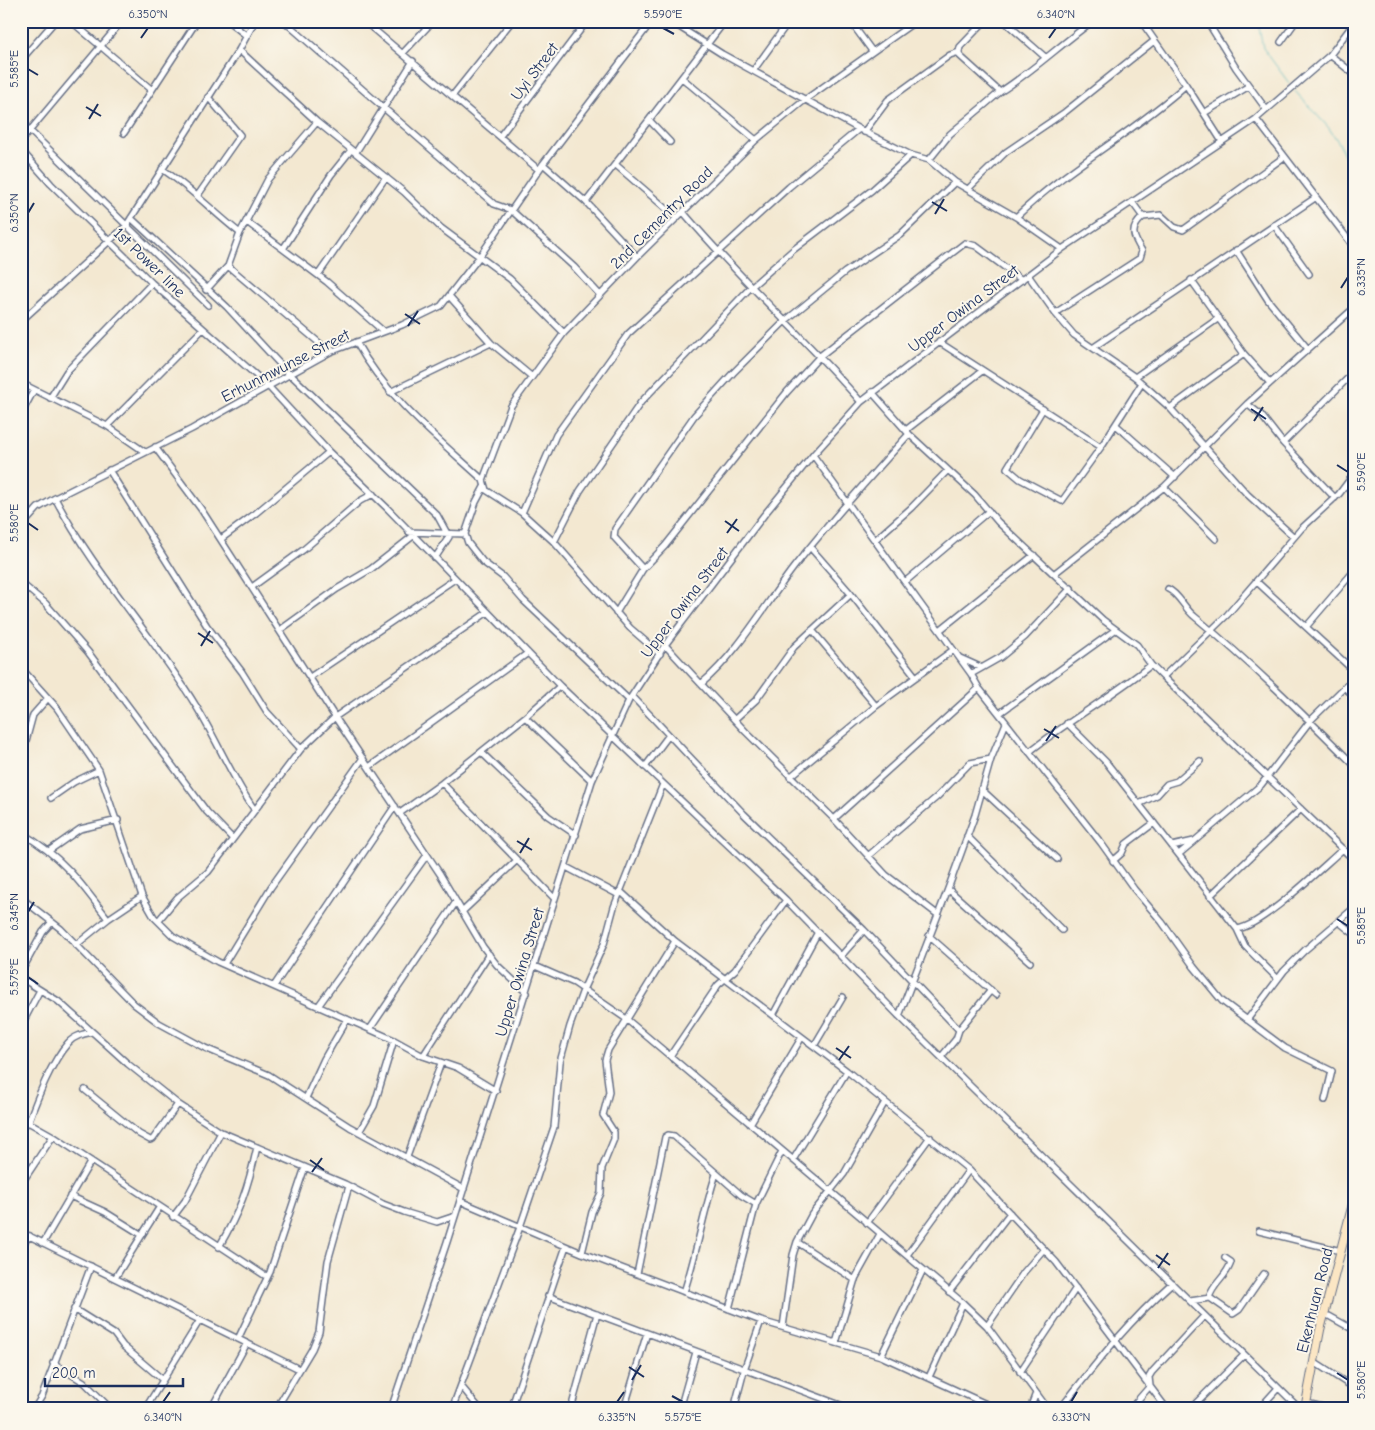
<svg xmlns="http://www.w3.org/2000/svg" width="1375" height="1430" font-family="'Comic Neue',sans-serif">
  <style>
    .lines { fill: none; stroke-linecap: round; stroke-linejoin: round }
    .stream { stroke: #40b0b8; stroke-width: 1 }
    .street-casing { stroke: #677086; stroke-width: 8 }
    .secondary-casing { stroke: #677086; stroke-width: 10 }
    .street { stroke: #fff; stroke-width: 5 }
    .secondary { stroke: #fbe6c4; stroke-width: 8 }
    .ticks { fill: none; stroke: #1b2f5e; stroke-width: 2 }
    .labels { text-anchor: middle; stroke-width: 4; stroke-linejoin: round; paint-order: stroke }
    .street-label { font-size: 16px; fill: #1b2f5e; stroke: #fbf7ec }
    .neatline { fill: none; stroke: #1b2f5e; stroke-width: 2 }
    .ticks-label { font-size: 12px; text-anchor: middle; fill: #1b2f5e }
  </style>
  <rect width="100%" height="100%" fill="#fbf7ec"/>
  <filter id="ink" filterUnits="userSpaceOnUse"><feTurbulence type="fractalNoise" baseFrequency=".02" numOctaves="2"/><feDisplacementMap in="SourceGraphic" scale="10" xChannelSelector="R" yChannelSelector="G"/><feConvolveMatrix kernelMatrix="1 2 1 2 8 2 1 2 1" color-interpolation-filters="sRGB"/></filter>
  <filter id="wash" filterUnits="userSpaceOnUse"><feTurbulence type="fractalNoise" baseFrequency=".0096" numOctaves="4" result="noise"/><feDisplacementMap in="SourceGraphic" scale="20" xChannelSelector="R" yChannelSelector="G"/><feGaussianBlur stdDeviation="1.12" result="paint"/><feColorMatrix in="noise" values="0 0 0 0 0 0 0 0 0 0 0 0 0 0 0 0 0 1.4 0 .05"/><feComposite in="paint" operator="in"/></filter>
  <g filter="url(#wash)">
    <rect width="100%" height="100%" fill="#f3e8d1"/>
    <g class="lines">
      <path class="stream" d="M1258,21L1263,48L1289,83
        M1295,91L1328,127L1339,143L1354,178"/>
    </g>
  </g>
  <g filter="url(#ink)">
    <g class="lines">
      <g class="street-casing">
        <path id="street" d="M71,21L152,90
          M228,21L247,36
          M284,21L494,204L511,210L574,267L600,295
          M364,21L539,170
          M670,21L722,54L859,129L911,155L929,160L955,182L1016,217L1062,249
          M850,21L872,51
          M1004,21L1045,57
          M1141,21L1186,85L1221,140
          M1207,21L1236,68L1266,109
          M1281,42L1296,21
          M239,50L317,122L404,192L441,228L510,279L564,333
          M959,52L960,47L985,21
          M403,53L433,21
          M1330,55L1354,74
          M21,60L55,21
          M753,71L784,28L786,21
          M682,78L756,140
          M1000,92C1033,71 1061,44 1093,21
          M453,95L512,21
          M1204,113L1249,86
          M1256,119L1354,247
          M650,121L670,142
          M21,122L208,305
          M317,122L268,179L240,233L228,266L330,352
          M864,132L888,100L950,55L959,52
          M124,133L197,21
          M500,136L587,21
          M21,141L122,21
          M21,150L51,184L152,283L267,385L329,452L388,509L560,686L786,900L899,1016L1300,1409
          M356,152L413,61
          M929,160L950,134L1000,92L960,56L959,52
          M543,164L586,202L637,257
          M616,165L677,218
          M162,169C191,188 213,212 240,233
          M968,189L1006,152L1065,112L1154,41
          M198,195L240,135L208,97
          M586,202L725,21
          M1132,202L1143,217
          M684,213C740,279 804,337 861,402
          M1016,217C1068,167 1133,133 1186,85
          M131,218L227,307L289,374
          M247,222L327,282L383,331
          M1274,225L1309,274
          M283,249L331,175L351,150
          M1236,250L1268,300L1308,349
          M318,275L386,177
          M1028,275L1055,313L1074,335L1135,377L1170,408L1247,494L1294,537
          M1191,280L1244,354L1270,383
          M206,290L228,266
          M450,297L491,343L531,376
          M1055,313L1140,258L1142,251C1133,237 1129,229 1143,217L1161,215L1174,227L1183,230L1284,157
          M21,321L126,226L239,50L255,21
          M356,342C387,398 436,437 483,480L486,490L522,513L554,542L630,628L660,654
          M939,342L1101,447
          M1094,347L1315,198
          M290,374L437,515L449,537L435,558
          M1135,377L1219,318
          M21,383L107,426L145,452
          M390,392L491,343
          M872,392L909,434L975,495L998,522L1103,620L1137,645L1151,665
          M50,398L67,371L152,283
          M1247,404L1261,415L1283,443L1335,498
          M1170,408L1244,354
          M1043,409L1007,468L1020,479L1062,501L1101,447L1142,383
          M21,414L34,390
          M1116,425L1175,477
          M107,426L203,329
          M906,430L982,371
          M1283,443L1354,372
          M155,447L201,509L335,717L440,874L483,947L497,965L527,993
          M813,455L971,674L979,688L1101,843L1134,889L1162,922L1194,967L1222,1001L1285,1048L1332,1071L1325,1100
          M109,470L207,626L242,672L267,712L301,749
          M483,480L511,406L564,333L637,257L756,140L806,99L916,21
          M484,487L476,502L465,534L468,543L483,562L503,577L523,600L629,700
          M1164,487L1247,404L1354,308
          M55,498C94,573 153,635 196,706C217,740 231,776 254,809
          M522,513L556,435L628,334L789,187L859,129
          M21,527L38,508L55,498L192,429L330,352L402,325L441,306L480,256L543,164L652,21
          M409,532L465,534
          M221,539L256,513L329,452
          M876,539L911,508L948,470
          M554,542L580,491L641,402L751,287L793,250L872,190L911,155
          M810,547L851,594L916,677
          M643,569L614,537L615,529L694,416L733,373L785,321L845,272L900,235L955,182
          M1055,573L1164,487L1216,539
          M906,581L989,511
          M1257,582L1354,671
          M21,583L45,603L88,652L207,812L232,838
          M252,587L303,550L360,501L373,494
          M1168,589C1178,593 1185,609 1194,616C1250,662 1302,713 1354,765
          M616,613L643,569L665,546L787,392L820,356L965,243L976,246L1022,280
          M1306,627L1354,571
          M280,630L337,589L371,569L413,536
          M812,630L876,706
          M940,630L1034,555
          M665,645L701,684C739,652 764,606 794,567C830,521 869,478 909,434
          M960,658L980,667
          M21,668L57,708L99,770L142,896L154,917L173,936L218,962L394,1040L423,1056L458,1068L496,1091
          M971,674L1001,657L1025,637L1071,588
          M310,677L455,579
          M1163,677L1354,860
          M701,684L746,732L834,819L886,875L937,914
          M1345,688L1354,696
          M632,696L744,814L864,930L841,956
          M1000,713L1115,630
          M525,717L560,686
          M735,719L756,700L794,647L851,594
          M1067,723L1106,762L1237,929C1262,926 1321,868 1343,849
          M481,752L548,816L576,835
          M1029,752C1068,721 1112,696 1151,665L1163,677L1227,615L1301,529L1339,494L1354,474
          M21,759L33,715L48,698
          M369,767L528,653
          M645,767L669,735
          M790,777L876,706L953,650
          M442,783L554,898
          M981,789L1057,859
          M51,798L74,782L99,770
          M1139,804L1157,795L1167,784L1177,781L1200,761
          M400,813L442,783L525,717L592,781
          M834,819L979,688
          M21,833C61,855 82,884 108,919
          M967,836L1062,930
          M1172,846L1194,841
          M50,850L80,829L118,820
          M1179,854L1261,785L1310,721L1354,678
          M868,856L938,796L970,763L991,759
          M1113,861L1122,853L1126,844L1154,823
          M566,867L619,895
          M948,889L1030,962
          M620,891L675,941L847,1071L969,1170L1056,1262L1167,1409
          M1210,896L1301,809
          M21,898L61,929L134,1004L159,1023L205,1048L269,1075L350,1127L464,1189
          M462,912L516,861
          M158,921L177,898L208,872L301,749L335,717L488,612
          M1339,922L1354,934
          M1237,929L1245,946L1278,979
          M864,930L959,1030L956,1039L941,1057
          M929,936L996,995
          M76,945L108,919L142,896
          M224,964L271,887L363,758
          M535,966L574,983L625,1018L963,1303L987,1326L1048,1409
          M21,972L43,932L52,922
          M21,978L58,1001L128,1064L178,1104L221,1132L345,1184L383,1204L404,1212L437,1222L455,1216
          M274,986L395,806
          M319,1005L427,855
          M773,1015L818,932
          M899,1016L948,889L975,815L991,759L1006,723
          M1247,1020L1284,971L1305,950L1354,908
          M21,1026L40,990
          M370,1029L456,902
          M959,1030L991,990
          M814,1046L843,997
          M423,1056L489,954
          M670,1056L718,985L735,970L786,900
          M85,1090L139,1134L150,1140L153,1139L178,1104
          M306,1098L324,1059L347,1019
          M21,1118L53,1136L264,1275L268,1276L270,1272L305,1167
          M28,1123C37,1099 51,1062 68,1043C74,1036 83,1034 92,1032
          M750,1124L802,1037
          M359,1132L374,1106L394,1040
          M407,1157L441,1063
          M793,1160L847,1071
          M21,1184L53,1136
          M70,1196L105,1212L142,1235
          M460,1201L582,1253L761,1321L881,1356L997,1409
          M173,1217L185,1201L221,1132
          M867,1223L930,1137
          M1259,1231L1341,1251
          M21,1232L299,1369
          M797,1242L855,1280
          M43,1243L91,1161
          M21,1245L30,1236
          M219,1247C240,1211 248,1188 257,1147
          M582,1253L592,1212L601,1193L602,1168L614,1139V1132L603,1115L609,1092L605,1060L608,1050L675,941
          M907,1255L969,1170
          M637,1274L665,1137L668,1135L674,1136L741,1195L756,1204
          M115,1278L159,1208
          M21,1292L26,1296
          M684,1292C697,1253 703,1213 716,1174
          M949,1292L1010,1213
          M548,1296L851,1409
          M1209,1298C1213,1283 1227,1277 1231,1262L1225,1258
          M1190,1301L1210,1298L1233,1314L1239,1310L1264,1274
          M74,1309L114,1334L123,1346L163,1380
          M729,1309L756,1204L782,1151
          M1329,1316L1354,1330
          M987,1326L1024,1272L1044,1249
          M783,1327L793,1255L797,1242L812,1214L844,1174L885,1102
          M238,1339L268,1276
          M836,1343L855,1279L880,1234
          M881,1356L923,1270
          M53,1363L84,1382L111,1409
          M1317,1364L1354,1388
          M1020,1372L1076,1288
          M929,1377L963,1303
          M461,1386L480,1409
          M1310,1404L1331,1409
          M34,1409L42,1396L91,1266
          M145,1409L200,1320
          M211,1409L247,1343
          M276,1409L312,1349L319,1332L328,1261L349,1186
          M391,1409L447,1242L592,781L629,700L665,645L764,515L813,455L861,402L1062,249L1256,119L1330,55L1354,23
          M452,1409L520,1227L554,1127L560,1062L570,1026L583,990L604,944L614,907L663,784
          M511,1409L566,1246
          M571,1409L597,1314
          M624,1409L647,1333
          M680,1409L696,1352
          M734,1409L745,1367L761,1321
          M1030,1409L1036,1393
          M1060,1409C1097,1362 1127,1323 1172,1283
          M1130,1409L1150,1386L1149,1377L1152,1372L1204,1316
          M1190,1409L1244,1355
          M1259,1409L1278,1388"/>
      </g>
      <g class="secondary-casing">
        <path id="secondary" d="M1305,1409L1320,1330L1354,1200"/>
      </g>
      <use href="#street" class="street"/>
      <use href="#secondary" class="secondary"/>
    </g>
  </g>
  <path class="ticks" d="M663,28L674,34M141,38L148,28M1049,38L1056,28M28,69L38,75M86,107L101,116M89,119L98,104M932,202L947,211M28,213L34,203M935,214L944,199M1341,288L1348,277M405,314L420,324M408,326L418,311M1251,409L1266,419M1254,421L1263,407M1337,465L1348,472M725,521L739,531M28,523L38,530M727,533L737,519M198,633L213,643M201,646L210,631M1044,729L1059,738M1046,741L1056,726M517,841L532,850M520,853L529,838M28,912L34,902M1337,919L1348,926M28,977L38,984M836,1048L851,1058M839,1060L849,1046M310,1160L324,1170M312,1172L322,1158M1156,1255L1170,1265M1158,1268L1168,1253M629,1367L644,1377M1337,1373L1348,1380M632,1380L641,1365M672,1396L683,1402M163,1402L170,1392M617,1402L624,1392M1071,1402L1077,1392"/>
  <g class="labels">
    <g class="street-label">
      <text transform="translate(534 71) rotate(-53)" y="6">Uyi Street</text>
      <text transform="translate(661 217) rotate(-45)" y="6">2nd Cementry Road</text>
      <text transform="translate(150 262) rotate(44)" y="6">1st Power line</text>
      <text transform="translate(963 308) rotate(-37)" y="6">Upper Owina Street</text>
      <text transform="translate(285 365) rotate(-27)" y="6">Erhunmwunse Street</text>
      <text transform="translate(684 602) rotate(-53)" y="6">Upper Owina Street</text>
      <text transform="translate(519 972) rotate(-73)" y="6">Upper Owina Street</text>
      <text transform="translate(1314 1300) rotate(-76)" y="6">Ekenhuan Road</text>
    </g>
  </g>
  <rect width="1375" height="1430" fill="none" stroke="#fbf7ec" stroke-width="55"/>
  <path d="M45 1378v8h138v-8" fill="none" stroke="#1b2f5e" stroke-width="2.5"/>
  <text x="52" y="1378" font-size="15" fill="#1b2f5e" stroke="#fbf7ec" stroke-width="4" paint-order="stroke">200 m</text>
  <rect x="28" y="28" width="1320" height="1374" class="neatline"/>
  <g class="ticks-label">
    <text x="148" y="18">6.350°N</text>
    <text x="663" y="18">5.590°E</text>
    <text x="1056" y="18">6.340°N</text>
    <text transform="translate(14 69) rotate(-90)" y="4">5.585°E</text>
    <text transform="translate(14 213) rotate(-90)" y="4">6.350°N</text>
    <text transform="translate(1361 277) rotate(-90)" y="4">6.335°N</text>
    <text transform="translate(1361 472) rotate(-90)" y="4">5.590°E</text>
    <text transform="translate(14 523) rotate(-90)" y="4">5.580°E</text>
    <text transform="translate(14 912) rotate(-90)" y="4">6.345°N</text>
    <text transform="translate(1361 926) rotate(-90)" y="4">5.585°E</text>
    <text transform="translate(14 977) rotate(-90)" y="4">5.575°E</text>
    <text transform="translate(1361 1380) rotate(-90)" y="4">5.580°E</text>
    <text x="163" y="1421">6.340°N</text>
    <text x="617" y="1421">6.335°N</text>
    <text x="683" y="1421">5.575°E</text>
    <text x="1071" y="1421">6.330°N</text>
  </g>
</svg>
